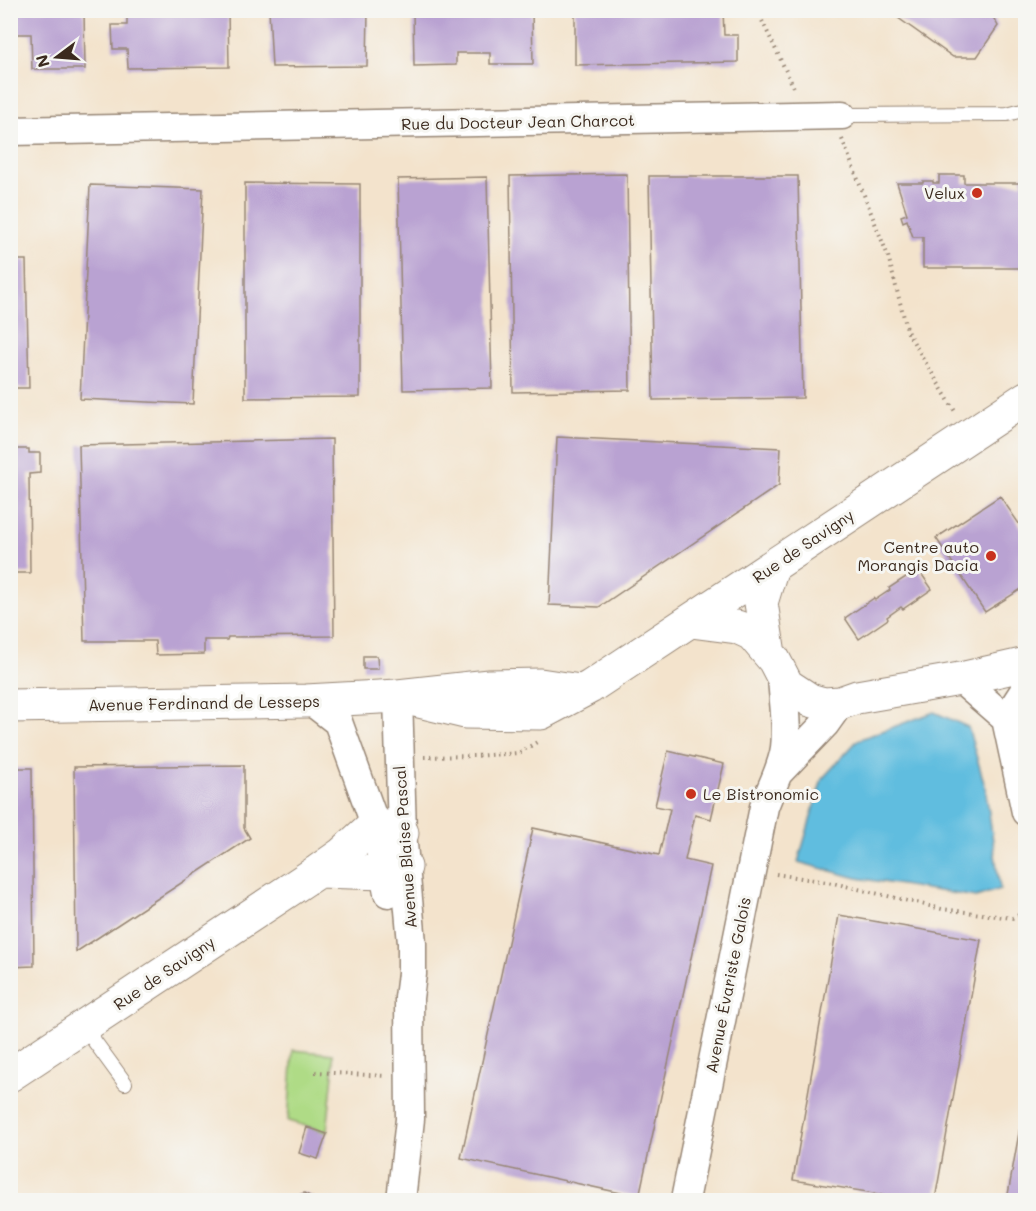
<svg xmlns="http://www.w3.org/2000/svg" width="1036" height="1211" font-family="Mali,sans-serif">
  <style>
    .green { fill: #afdb86; stroke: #758252; stroke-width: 1.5 }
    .water { fill: #61bddf; stroke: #4e747e; stroke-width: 1.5 }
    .building { fill: #b9a2d2 }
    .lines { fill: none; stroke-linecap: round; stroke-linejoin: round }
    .lane-casing { stroke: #978675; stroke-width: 16 }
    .street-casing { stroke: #978675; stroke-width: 31 }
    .secondary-casing { stroke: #978675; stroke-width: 35 }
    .path { stroke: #978675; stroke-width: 4; stroke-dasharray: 1.5 4.5; stroke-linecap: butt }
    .lane { stroke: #fff; stroke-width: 14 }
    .street { stroke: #fff; stroke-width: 28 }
    .secondary { stroke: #fff; stroke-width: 33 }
    .poi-dot { fill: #c8321e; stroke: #f6f6f2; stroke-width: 2 }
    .labels { text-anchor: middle; stroke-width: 6; stroke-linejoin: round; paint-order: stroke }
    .street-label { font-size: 16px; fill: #3b2a1e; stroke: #f6f6f2 }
    .poi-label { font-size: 16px; fill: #3b2a1e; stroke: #f6f6f2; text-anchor: end }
  </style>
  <rect width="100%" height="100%" fill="#f6f6f2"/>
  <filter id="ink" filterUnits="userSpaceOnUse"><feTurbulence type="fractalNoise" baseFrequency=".0167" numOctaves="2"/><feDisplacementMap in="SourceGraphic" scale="12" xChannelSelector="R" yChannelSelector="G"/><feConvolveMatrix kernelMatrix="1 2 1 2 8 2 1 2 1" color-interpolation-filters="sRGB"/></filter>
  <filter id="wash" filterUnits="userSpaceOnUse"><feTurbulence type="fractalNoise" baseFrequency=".008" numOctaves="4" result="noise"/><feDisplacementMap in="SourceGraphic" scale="24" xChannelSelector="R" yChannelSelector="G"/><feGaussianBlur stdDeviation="1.35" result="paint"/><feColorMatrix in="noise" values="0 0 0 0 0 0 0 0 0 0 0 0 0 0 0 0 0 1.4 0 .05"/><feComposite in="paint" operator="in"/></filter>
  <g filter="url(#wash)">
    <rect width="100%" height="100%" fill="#f3e3cc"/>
    <path class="green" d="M293,1050L333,1054V1074L327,1132L288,1121Z"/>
    <path class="water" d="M934,712L968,727L985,786L1000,889L976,897L857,878L798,862L822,779L858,740Z"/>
    <g id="blocks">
      <path class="building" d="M10,10H84L85,69H32L31,34H10Z
        M127,10H228L229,67L128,68L127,49H113L112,25H127Z
        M269,10H368L367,66L272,67Z
        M413,10H532L533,64H490V53H456V65L414,66Z
        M575,10H723L724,35H738V62L575,65Z
        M887,10H989L998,26L977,57H953Z
        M627,174L630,390L513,392L510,176Z
        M939,175H964V183H1022V175L1026,176V268H923V237H913L907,220L903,222L901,216L907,214L897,183H923V181H933V183H939Z
        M649,176H798L803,398L653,400Z
        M487,177L492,388L403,390L398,179Z
        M245,183L360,184V397L245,398Z
        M90,185L203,189L193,404L80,399Z
        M10,260H26L29,388H10Z
        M557,437L781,448L779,485L599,607L549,605Z
        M332,439L334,636L228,637L227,640H204V654L156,655L155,641H84L79,445Z
        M10,449H29V453H40V473L29,474L30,573H15L12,640H10Z
        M1000,496L1026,534V586L985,612L936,538Z
        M918,569L932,589L903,609L901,607L887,617L888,619L859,639L845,618L874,598L875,600L890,590L889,588Z
        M363,656H377L378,669H363Z
        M668,751L724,764L711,819L695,815L685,860L711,866L639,1197L461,1158L533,828L659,855L670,809L655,806Z
        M244,765V828L250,838L76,952L74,767Z
        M10,768H32L34,966L10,967Z
        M839,915L981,940L935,1200H917L793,1180Z
        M1024,1105L1026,1200H1007Z
        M307,1127L327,1134L318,1159L299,1153Z
        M304,1193L317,1200H285Z"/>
    </g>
  </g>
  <g filter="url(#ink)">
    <use href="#blocks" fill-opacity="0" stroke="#978675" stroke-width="1.5"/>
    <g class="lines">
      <g class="lane-casing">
        <path id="lane" d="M842,115L1007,114L1026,109
          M84,1027L125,1083"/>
      </g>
      <g class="street-casing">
        <path id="street" d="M10,131L842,115
          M960,679L1006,719L1026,812
          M398,696L402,833L412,943V974L409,998L410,1119L401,1200
          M311,701L338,722L375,824L388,893
          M1006,719L1026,688
          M779,772L825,724L840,703
          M685,1200L764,807C771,787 782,769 785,748C788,724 783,700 782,676"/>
      </g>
      <g class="secondary-casing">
        <path id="secondary" d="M691,621L737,627L752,634L774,660L787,685L810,700L824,704L840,703L857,697L960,679L1026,664
          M769,654L761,603L772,567
          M398,696L465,712L541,713L590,687L1026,398
          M10,706L306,701L398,696L489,686L540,685L580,691
          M318,871L385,873L405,867
          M10,1075L318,871L342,854L375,824L402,833"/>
      </g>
      <path class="path" d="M757,10L795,90
        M842,139L888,256L908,333L956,413
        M424,757L474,756L519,753L537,742
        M776,874L833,883L942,909L1012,918L1026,912
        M315,1072L385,1076"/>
      <use href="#lane" class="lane"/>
      <use href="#street" class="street"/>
      <use href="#secondary" class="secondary"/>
    </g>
  </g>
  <g class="poi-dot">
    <circle cx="977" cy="193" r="6"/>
    <circle cx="991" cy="556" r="6"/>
    <circle cx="691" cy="794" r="6"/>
  </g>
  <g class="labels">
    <g class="street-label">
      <text transform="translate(518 122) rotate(-1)" y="6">Rue du Docteur Jean Charcot</text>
      <text transform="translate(803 546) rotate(-34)" y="6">Rue de Savigny</text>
      <text transform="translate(204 703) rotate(-1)" y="6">Avenue Ferdinand de Lesseps</text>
      <text transform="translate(405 847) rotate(-94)" y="6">Avenue Blaise Pascal</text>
      <text transform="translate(164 973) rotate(-34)" y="6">Rue de Savigny</text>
      <text transform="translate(728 985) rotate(-79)" y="6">Avenue Évariste Galois</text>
    </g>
    <g class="poi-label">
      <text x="965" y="199">Velux</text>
      <text x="979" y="553">Centre auto<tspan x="979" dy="18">Morangis Dacia</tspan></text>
      <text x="703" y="800" text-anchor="start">Le Bistronomic</text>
    </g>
  </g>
  <rect width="1036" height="1211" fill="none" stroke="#f6f6f2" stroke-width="36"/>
  <g transform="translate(57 57) rotate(254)" stroke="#f6f6f2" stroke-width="4.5" paint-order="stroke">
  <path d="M0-4.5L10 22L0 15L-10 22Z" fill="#3b2a1e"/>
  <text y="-9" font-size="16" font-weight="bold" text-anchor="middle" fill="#3b2a1e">N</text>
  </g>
</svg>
